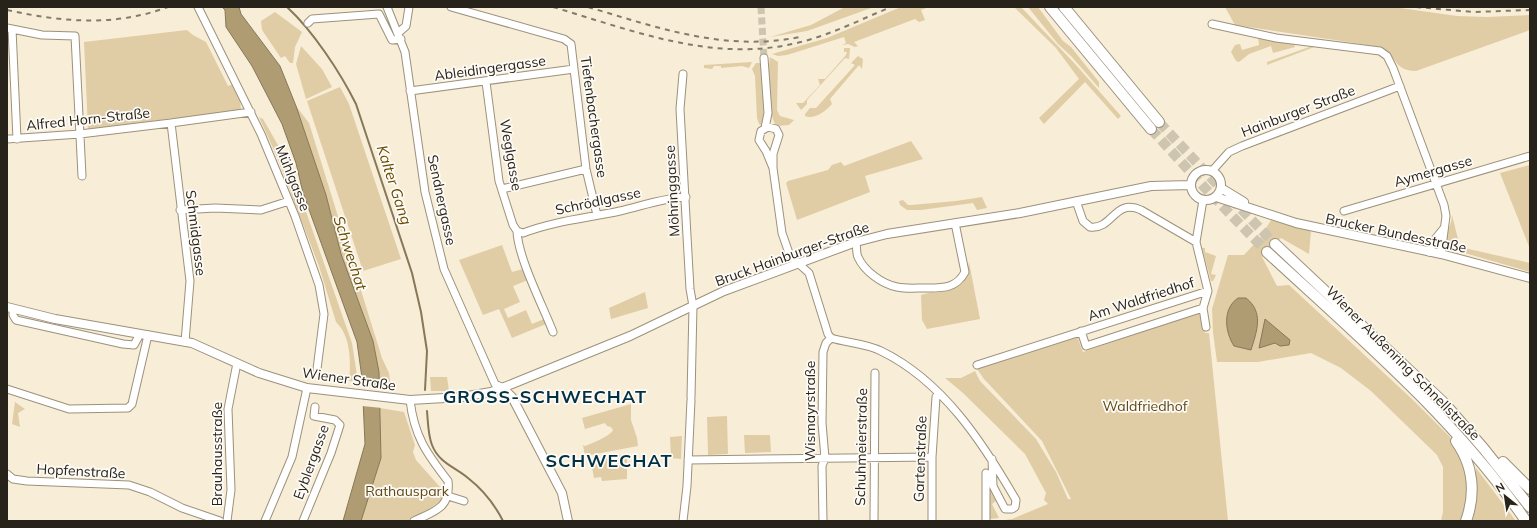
<svg xmlns="http://www.w3.org/2000/svg" width="1537" height="528" font-family="Mulish,sans-serif">
  <style>
    .green { fill: #e0cda6 }
    .water { fill: #af9c73; stroke: #867858 }
    .pier { fill: #f8edd6 }
    .lines { fill: none; stroke-linecap: round; stroke-linejoin: round }
    .stream { stroke: #867858; stroke-width: 2 }
    .minor-tunnel { stroke: #cec5b0; stroke-width: 7; stroke-dasharray: 7 3.5; stroke-linecap: butt }
    .highway-tunnel { stroke: #cec5b0; stroke-width: 10; stroke-dasharray: 10 5; stroke-linecap: butt }
    .minor-casing { stroke: #9c917c; stroke-width: 9 }
    .major-casing { stroke: #9c917c; stroke-width: 10 }
    .highway-casing { stroke: #9c917c; stroke-width: 12 }
    .minor { stroke: #fff; stroke-width: 7 }
    .major { stroke: #fff; stroke-width: 8 }
    .highway { stroke: #fff; stroke-width: 10 }
    .rail { stroke: #827b6c; stroke-width: 2; stroke-dasharray: 5 5; stroke-linecap: butt }
    .labels { text-anchor: middle; stroke-width: 3.5; stroke-linejoin: round; paint-order: stroke }
    .street-label { font-size: 14px; fill: #27231a; stroke: #fefbf7 }
    .park-label { font-size: 14px; fill: #5d4815; stroke: #fefbf7 }
    .water-label { font-size: 15px; font-style: italic; fill: #674c00; stroke: #fefbf7 }
    .district-label { font-size: 18px; font-weight: bold; letter-spacing: 1px; fill: #003144; stroke: #fefbf7 }
  </style>
  <rect width="100%" height="100%" fill="#f8edd6"/>
  <path class="green" d="M845,7H874L807,31L770,37L811,25Z
    M901,7H929L921,10L925,20L919,22L915,19L854,42L858,46L855,47L848,44L842,45L846,43L844,37L787,55L778,56L772,54L827,38Z
    M1014,7H1021L1076,65L1121,116L1118,119L1085,82L1044,124L1039,118L1079,79L1056,48Z
    M1028,7H1038L1063,41L1071,47L1099,82V88L1071,56L1058,44Z
    M1225,7H1393L1457,16L1487,17L1530,15V30L1416,71C1394,71 1397,56 1381,47L1235,25Z
    M275,12L302,32L295,47L293,63H290L285,56L281,58L262,30L261,21Z
    M187,30L193,35L206,42L228,86L233,84L240,99L241,110L88,129L84,42Z
    M1258,37L1293,42L1295,47L1273,53L1271,46L1249,54L1239,62L1236,61L1231,52L1235,45L1240,44L1242,50L1259,45Z
    M1315,45L1317,46L1267,65V62Z
    M301,46L322,69L332,87L306,99L296,64Z
    M844,48H850L849,59L845,58L807,100V104L801,110L796,103H803L820,85L818,79H825L846,55L847,52H844Z
    M858,56L863,59L862,69L859,65L830,99L832,104C826,111 814,120 805,116V114L810,108H816L855,65L851,63Z
    M770,57L778,62L777,110L780,116L794,120L789,125L777,126C767,117 768,70 770,57Z
    M752,62L749,68L742,66L721,68V66H714L712,69L704,68V65Z
    M756,63H762L764,122L761,125L759,124L757,118L755,76L752,69Z
    M340,87L349,104L401,259L363,271L307,101Z
    M296,106L309,123L382,358L389,373L391,388L379,387L373,341L341,254L326,195Z
    M259,117L263,119L290,166L352,343L358,382L349,381C351,363 351,336 336,322L319,266L277,157Z
    M911,141L923,159L865,176L870,192L797,220L786,183L788,181L828,170L832,165L841,162L844,166Z
    M1530,165V249L1500,173Z
    M982,197L987,208L977,210L973,203L921,210H907L900,205L899,201L903,200L908,205H911L956,201Z
    M1452,215L1460,247L1530,263V272L1451,249C1441,236 1452,228 1452,215Z
    M1271,220L1311,231L1309,254L1281,238L1262,257L1277,286L1289,285L1413,400L1449,436L1462,455L1470,485L1462,521H1441L1443,512V467L1437,455L1371,391L1341,368L1311,353L1258,362H1217L1213,332L1212,309L1228,255H1244L1260,238Z
    M502,245L512,272L523,269L528,280L513,286L520,302L504,309L508,318L526,310L532,324L544,319L546,324L512,338L499,309L483,315L459,260Z
    M1202,248H1205V252L1216,256L1211,274L1216,275L1213,281H1211Z
    M969,262L980,319L927,329L922,320L921,295L962,284L967,276Z
    M645,292L648,308L611,319L609,308Z
    M1199,313L1205,333H1209L1228,521H999L1012,519L1048,504L1044,500L1046,493L1025,454L963,393L945,378H961L975,371L980,381L1036,439L1056,472L1068,499H1071L1042,441L984,379L977,369L1077,336L1083,352Z
    M447,377L449,391H431L430,377Z
    M15,402L25,409L18,413L20,427L12,424Z
    M631,404V420L637,438L638,446L585,456L583,445L585,446C589,445 612,435 613,430L611,427L607,426L605,423L585,429L582,418Z
    M380,408L404,412L415,445L413,452L416,460L440,487L445,485C447,506 423,518 405,521C391,523 375,521 361,521L381,458Z
    M727,416L728,454L708,455L707,417Z
    M744,435H770L771,452L745,453Z
    M682,436L681,459L671,458L670,437Z
    M625,454L627,456V479L602,481L601,477L594,478L591,462Z
    M1476,468L1516,521H1470L1475,508Z
    M990,491H991L996,501L992,504L999,518L990,519Z"/>
  <path class="water" d="M222,7H239L241,14L280,66L296,106L326,195L341,254L373,341L379,372L381,458L361,521H343L365,444L362,378L357,342L303,193L296,163L282,124L252,66L226,27L225,10Z
    M1238,298H1246C1264,312 1257,331 1251,350L1234,346C1225,332 1222,309 1238,298Z
    M1265,319L1290,340L1289,345L1280,346L1275,343L1259,348Z"/>
  <path class="pier" d="M361,385L381,387L382,408L362,406Z"/>
  <g class="lines">
    <path class="stream" d="M287,7C313,31 340,72 356,104L412,273L421,312L427,351L425,390
      M427,411C428,422 428,435 432,445C439,463 455,467 468,478C482,489 495,505 503,521"/>
    <path class="minor-tunnel" d="M761,7L764,58"/>
    <path class="highway-tunnel" d="M1159,122L1213,180L1275,244
      M1151,129L1205,188L1267,252"/>
    <g class="minor-casing">
      <path id="minor" d="M198,7L261,134L295,216L319,285L324,314L317,369
        M387,7L405,52L425,192L444,269L495,384L503,388
        M451,7L564,39L571,44L586,169L597,215
        M308,23L312,19L379,14L392,40L401,39
        M1212,24L1276,38L1380,51L1387,56L1393,68L1444,205L1446,216L1441,254
        M7,28L42,35L75,36L82,176
        M12,29L17,139
        M398,33L406,26L409,7
        M764,58L768,113L765,128
        M683,74L680,109L687,236L690,289L693,306L691,397
        M486,82L499,181L513,225L517,231
        M410,91L574,69
        M171,123L251,112
        M7,139L80,134L171,123L190,281L185,342
        M773,168L766,151L759,140L761,131L768,127L776,129L779,135L773,154V168L782,233L790,256L809,273L828,334L831,338
        M1212,171L1229,152L1242,146L1400,86
        M502,189L586,169
        M1203,200L1196,242L1208,291L1203,308L1206,327
        M1076,201L1083,221L1090,227C1113,230 1114,198 1141,210L1196,242
        M180,210L215,208L261,210L289,201
        M1344,211L1530,156
        M517,231L523,233C554,221 588,218 620,211C642,206 663,198 686,197
        M517,231C518,258 543,306 553,332
        M856,242C857,247 856,253 858,257C864,271 882,284 897,287C906,289 916,288 925,288C942,288 956,289 965,272L955,223
        M1429,252L1436,238L1444,228
        M13,309V315L16,320L123,344L134,345L140,334
        M1081,331L1086,346L1203,308
        M831,338C847,343 865,343 881,351C943,381 983,443 1016,500L1015,507L1012,509H1005L993,486L992,459
        M977,365L1208,291
        M7,389L69,409L128,408L132,404L148,335
        M410,400C414,436 427,454 448,481C451,508 435,511 414,521
        M688,460L932,457
        M986,473V521
        M7,474L13,479L27,481L129,485L150,492L182,508L220,521
        M448,496L464,501
        M227,521L231,490L228,409L237,363
        M265,521L292,457L307,388
        M303,521L331,453L340,425L335,420L314,416L315,407
        M683,521L687,486L691,400
        M823,521L822,466L825,458L822,423L823,352L826,343L831,338
        M874,521L875,373
        M932,521V457L936,397"/>
    </g>
    <g class="major-casing">
      <path id="major" d="M1191 185a15 15 0 1 1 30 0a15 15 0 1 1-30 0Z
        M1221,188L1244,202
        M1216,197L1296,223L1441,254L1530,278
        M7,307L55,319L192,343L259,373L307,388L410,400L462,397L491,392L512,384L630,336L724,291L856,242L887,234L1020,213L1151,186L1191,185
        M503,388L512,397L562,493L568,521"/>
    </g>
    <g class="highway-casing">
      <path id="highway" d="M1050,7L1151,129
        M1064,7L1159,122
        M1275,244L1445,404L1484,449L1530,507
        M1267,252C1358,336 1455,418 1526,521
        M1456,441C1473,465 1476,493 1466,521
        M1503,462L1530,489"/>
    </g>
    <use href="#minor" class="minor"/>
    <use href="#major" class="major"/>
    <use href="#highway" class="highway"/>
    <path class="rail" d="M553,7C631,30 710,62 792,44C827,37 859,20 891,7
      M588,7C659,28 725,52 800,37
      M1416,7L1473,12L1530,10
      M7,10C62,22 114,27 168,7"/>
  </g>
  <g class="labels">
    <g class="street-label">
      <text transform="translate(490 68) rotate(-8)" y="5">Ableidingergasse</text>
      <text transform="translate(1298 111) rotate(-21)" y="5">Hainburger Straße</text>
      <text transform="translate(594 117) rotate(82)" y="5">Tiefenbachergasse</text>
      <text transform="translate(88 119) rotate(-6)" y="5">Alfred Horn-Straße</text>
      <text transform="translate(511 155) rotate(80)" y="5">Weglgasse</text>
      <text transform="translate(1433 171) rotate(-16)" y="5">Aymergasse</text>
      <text transform="translate(293 178) rotate(68)" y="5">Mühlgasse</text>
      <text transform="translate(672 191) rotate(-93)" y="5">Möhringgasse</text>
      <text transform="translate(442 200) rotate(78)" y="5">Sendnergasse</text>
      <text transform="translate(598 201) rotate(-12)" y="5">Schrödlgasse</text>
      <text transform="translate(196 233) rotate(83)" y="5">Schmidgasse</text>
      <text transform="translate(1396 233) rotate(12)" y="5">Brucker Bundesstraße</text>
      <text transform="translate(792 254) rotate(-20)" y="5">Bruck Hainburger-Straße</text>
      <text transform="translate(1141 299) rotate(-18)" y="5">Am Waldfriedhof</text>
      <text transform="translate(1403 363) rotate(45)" y="5">Wiener Außenring Schnellstraße</text>
      <text transform="translate(349 379) rotate(8)" y="5">Wiener Straße</text>
      <text transform="translate(810 411) rotate(-90)" y="5">Wismayrstraße</text>
      <text transform="translate(861 447) rotate(-89)" y="5">Schuhmeierstraße</text>
      <text transform="translate(217 454) rotate(-90)" y="5">Brauhausstraße</text>
      <text transform="translate(920 459) rotate(-88)" y="5">Gartenstraße</text>
      <text transform="translate(311 462) rotate(-70)" y="5">Eyblergasse</text>
      <text transform="translate(81 471) rotate(3)" y="5">Hopfenstraße</text>
    </g>
    <g class="park-label">
      <text x="1145" y="411">Waldfriedhof</text>
      <text x="407" y="496">Rathauspark</text>
    </g>
    <g class="water-label">
      <text transform="translate(394 185) rotate(72)" y="5">Kalter Gang</text>
      <text transform="translate(350 253) rotate(72)" y="5">Schwechat</text>
    </g>
    <g class="district-label">
      <text x="545" y="403">GROSS-SCHWECHAT</text>
      <text x="609" y="467">SCHWECHAT</text>
    </g>
  </g>
  <rect width="1537" height="528" fill="none" stroke="#27231a" stroke-width="16"/>
  <g transform="translate(1505 496) rotate(330)" stroke="#fefbf7" stroke-width="3" paint-order="stroke">
  <path d="M0-3L7 15L0 10L-7 15Z" fill="#27231a"/>
  <text y="-6" font-size="11" font-weight="bold" text-anchor="middle" fill="#27231a">N</text>
  </g>
</svg>
